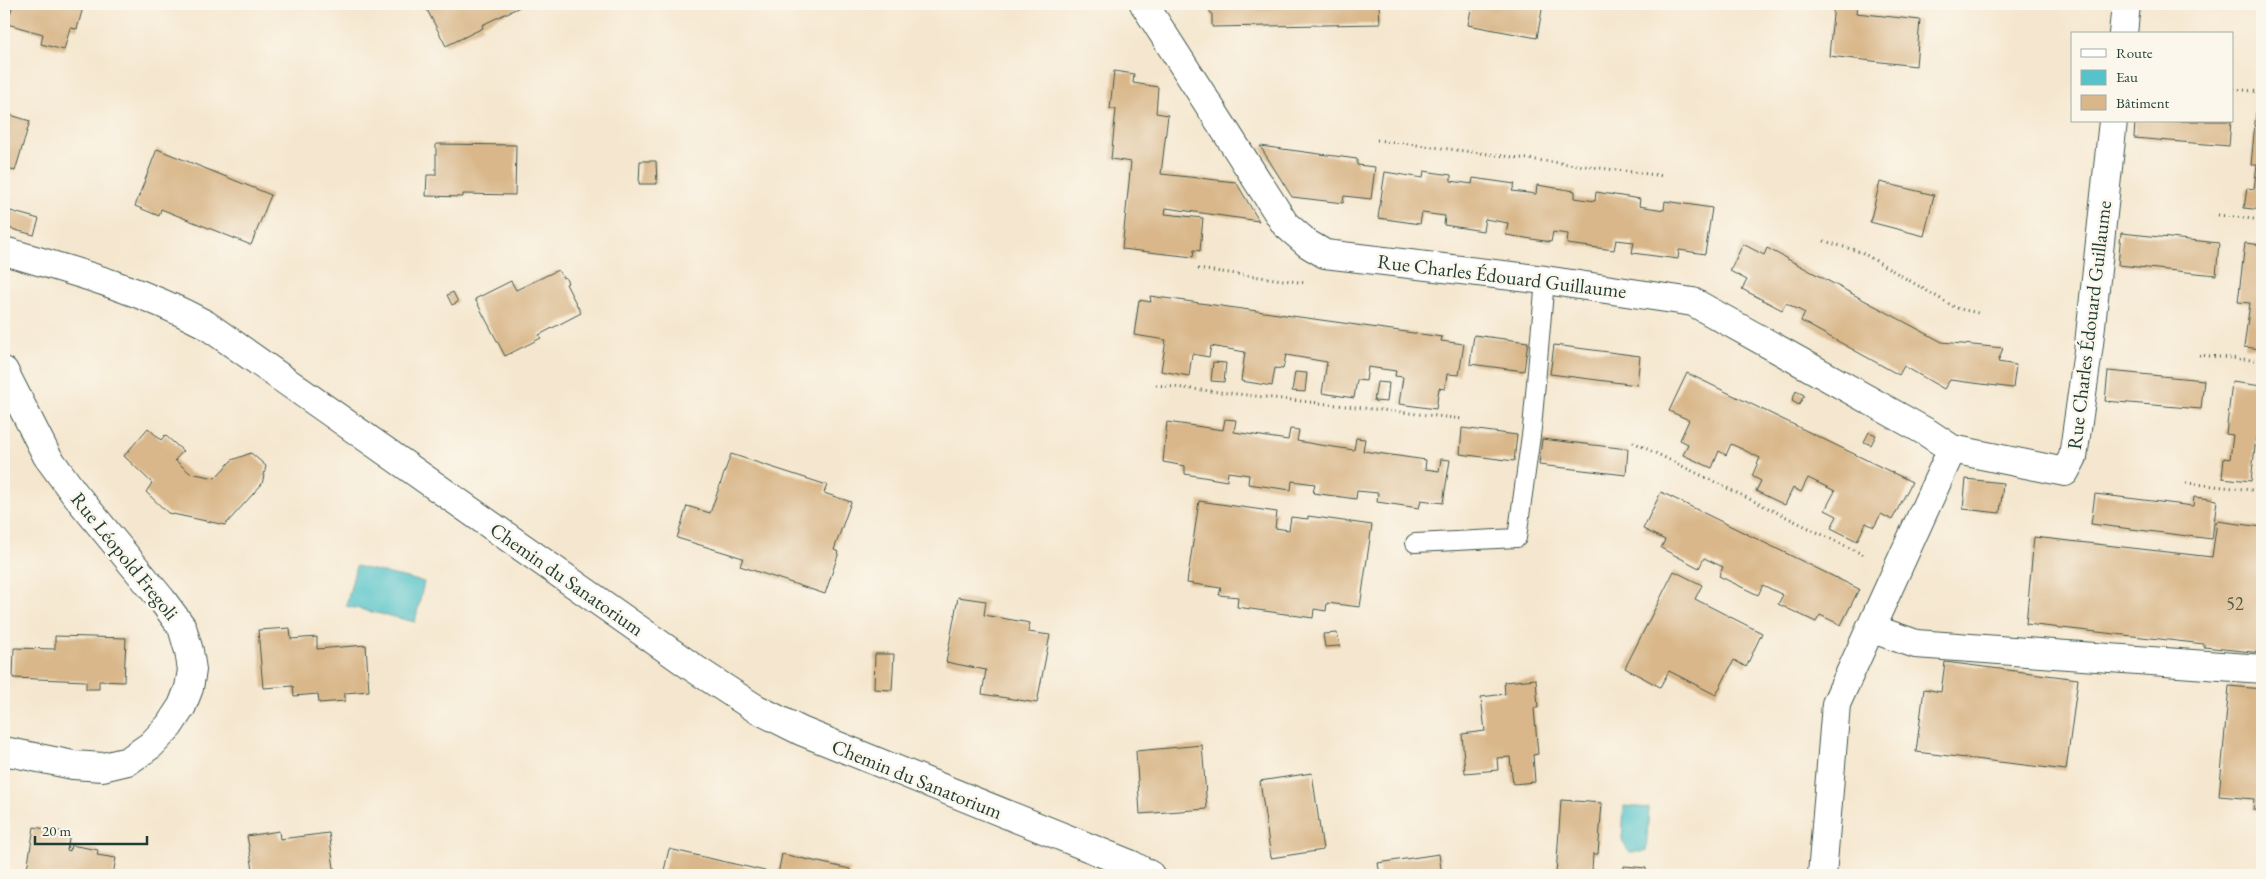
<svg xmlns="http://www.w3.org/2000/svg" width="2266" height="879" font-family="'EB Garamond',serif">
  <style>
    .water { fill: #55c3c9; stroke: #3a807e }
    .building { fill: #d9b78a }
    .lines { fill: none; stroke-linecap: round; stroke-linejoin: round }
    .lane-casing { stroke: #3f564b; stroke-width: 20 }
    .street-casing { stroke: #3f564b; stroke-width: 30 }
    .path { stroke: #3f564b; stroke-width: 3; stroke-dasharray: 1 4; stroke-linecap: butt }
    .lane { stroke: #fff; stroke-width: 18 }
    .street { stroke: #fff; stroke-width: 28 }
    .labels { text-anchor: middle; stroke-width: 5; stroke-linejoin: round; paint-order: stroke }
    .number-label { font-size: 18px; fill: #4e5c4a }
    .street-label { font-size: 20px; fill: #1f3d34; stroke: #fbf7ec }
  </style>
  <rect width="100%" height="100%" fill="#fbf7ec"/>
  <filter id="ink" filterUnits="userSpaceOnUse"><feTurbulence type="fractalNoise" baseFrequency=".02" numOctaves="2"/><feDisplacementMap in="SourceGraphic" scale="10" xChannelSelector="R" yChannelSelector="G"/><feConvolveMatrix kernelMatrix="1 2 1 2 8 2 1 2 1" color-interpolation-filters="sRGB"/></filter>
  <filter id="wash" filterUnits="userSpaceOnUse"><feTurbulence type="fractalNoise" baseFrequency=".0096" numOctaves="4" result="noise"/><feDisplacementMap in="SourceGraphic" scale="20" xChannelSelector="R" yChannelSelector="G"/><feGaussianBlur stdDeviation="1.12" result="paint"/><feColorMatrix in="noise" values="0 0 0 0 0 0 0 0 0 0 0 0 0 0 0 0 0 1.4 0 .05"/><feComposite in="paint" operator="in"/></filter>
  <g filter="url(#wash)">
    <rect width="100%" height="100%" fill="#f5e7cf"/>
    <path class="water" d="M356,566L424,582L415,622L346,606Z
      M1624,806L1649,808L1646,852H1629L1622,841Z"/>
    <g id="blocks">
      <path class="building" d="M13,4H84L77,29L70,28L64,50L41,44L43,34L7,24Z
        M424,4H526L482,25L483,28L446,46Z
        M1206,4H1379L1380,24L1212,27V15Z
        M1472,4H1543L1537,38L1468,25Z
        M1834,4H1857L1856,13L1920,20L1916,66L1829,56Z
        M1114,71L1134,74L1133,83L1158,87L1156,113L1168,115L1161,174L1236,182L1259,221L1166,208L1165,214L1203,218L1200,251L1194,250L1193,257L1122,249L1131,162L1111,159L1116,109H1110Z
        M2256,112L2262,113V210L2244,208L2247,188L2254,189L2257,165H2251Z
        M4,113L30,121L15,171L4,168Z
        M2135,121H2231L2229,146L2134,138Z
        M436,144L516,145L515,195L463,194V197L426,196L427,175H436Z
        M1260,146L1357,159V165L1375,167L1371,199L1344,196L1343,203L1292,197Z
        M157,149L271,195L251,245L161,209L159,216L135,206Z
        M640,161H656L657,184H639Z
        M1424,171L1451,175V181L1472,184L1473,178L1515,184L1512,191L1536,194L1537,185L1575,191V198L1595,201L1596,192L1640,199L1639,206L1664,210L1665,201L1712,208L1705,254L1679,250L1678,259L1632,253L1634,242L1616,240L1614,250L1567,244L1568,234L1553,232L1551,242L1506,235L1508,223L1485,219L1483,231L1444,225L1445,216L1422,213L1420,224L1378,218L1385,172L1423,178Z
        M1880,182L1934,195L1924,236L1870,222Z
        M7,210L39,219L34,235L4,227Z
        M2121,233L2219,243L2216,275L2118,265Z
        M2245,243L2262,245V349L2244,347L2250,303L2238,302Z
        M1743,244L1764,255L1767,248L1942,342L2003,348L1998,362L2016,365L2013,388L1950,380L1944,389L1904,366L1899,375L1801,321L1805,313L1786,303L1782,310L1742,289L1747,280L1730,271Z
        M558,270L563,278L565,277L568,283L566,284L581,313L539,335L541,338L505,356L475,299L511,281L516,290Z
        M453,292L458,302L452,305L447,295Z
        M1150,296L1442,337L1441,341L1464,344L1459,375L1447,374L1445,389L1439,388L1436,409L1399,404L1403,377L1395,376L1396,371L1368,367L1366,381L1357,380L1354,398L1322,393L1327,362L1286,355L1283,369L1275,368L1272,386L1241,381L1245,352L1211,346L1209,357L1192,354L1189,376L1161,371L1166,340L1134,335L1139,300L1151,302Z
        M1474,335L1528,342L1524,371L1470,364Z
        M1554,345L1640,356L1637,385L1550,374Z
        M1213,362L1226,363L1224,382L1211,381Z
        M2108,371L2204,380L2201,409L2105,401Z
        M1295,372L1307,373L1305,392L1292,391Z
        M1687,373L1912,482L1892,520L1881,514L1874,527L1866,523L1857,541L1831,528L1837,516L1825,510L1835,491L1808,478L1801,492L1793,488L1785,505L1756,491L1761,481L1752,476L1760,458L1742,449L1731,444L1726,455L1719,451L1712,468L1683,455L1688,444L1680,440L1689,420L1669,411Z
        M1377,382L1389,383L1387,402L1374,401Z
        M2232,382L2262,386V440L2256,439L2251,481L2222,478L2224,458L2230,459L2233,435L2226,434Z
        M1796,391L1804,395L1799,405L1792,401Z
        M1225,419L1236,420L1234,432L1288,440L1290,429L1299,430L1297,441L1320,445L1354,450L1356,438L1365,439L1363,451L1426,460L1425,469L1439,471L1441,459L1450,460L1443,503L1421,500L1419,508L1377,502L1378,493L1357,491L1356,499L1313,493L1315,484L1292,481L1291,490L1248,484L1249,475L1228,472L1227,481L1185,474V466L1163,462L1167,422L1223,430Z
        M148,428L161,440L165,435L183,451L175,460L190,473L215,478L232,460L251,453L266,466L262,484L225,525L168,513L146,492L152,483L124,456Z
        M1462,428L1517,435L1514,461L1460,454Z
        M1869,432L1876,435L1871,445L1864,442Z
        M1542,439L1628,449L1626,475L1539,465Z
        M731,454L827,485L824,493L851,502L834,550L839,552L825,594L740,566L743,558L677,538L687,506L710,513Z
        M1966,479L2003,483L2000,513L1963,509Z
        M1661,492L1859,589L1841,625L1820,615L1816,622L1778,604L1783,595L1763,585L1758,595L1719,576L1723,567L1704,558L1699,568L1661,548L1665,540L1643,529Z
        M2095,494L2193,506L2194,497L2217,500L2212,539L2091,524Z
        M1199,501L1277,512L1275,528L1289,530L1291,517L1308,519V516L1372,525L1360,607L1327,603L1326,611L1314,609L1313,618L1237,607L1238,597L1219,595L1221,588L1187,583Z
        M2217,521L2262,527V653L2204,647V644L2026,624L2034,537L2212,557Z
        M1674,571L1702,585L1695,599L1762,633L1746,667L1734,660L1716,695L1669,671L1660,687L1625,668Z
        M958,597L986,601L984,615L1030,623L1028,632L1050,635L1037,703L982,694L986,670L946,662Z
        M290,628L291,639L317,637V649L366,645L369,691L345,693V701L319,703L318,694L294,696L293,686L263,688L258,630Z
        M1337,633L1340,646L1325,647L1323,634Z
        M55,636L126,638L124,682L99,681V689H86V681L13,678L14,648L55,649Z
        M875,654H894L892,690L874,689Z
        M1945,662L2078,679L2066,770L1916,752L1924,689L1941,692Z
        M1536,679L1538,708H1534L1538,754L1533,755L1535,782L1513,784L1510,757L1497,758L1498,770L1465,773L1462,734L1485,731L1481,697L1505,694L1504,682Z
        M2229,686L2262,689V811L2253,810L2254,799L2219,796Z
        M1202,745L1207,809L1140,814L1136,751Z
        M1312,773L1323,850L1271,858L1260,781Z
        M1561,800L1602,803L1598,854H1593L1592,870L1624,872V866L1646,868V875H1556Z
        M34,827L70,833L67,850L70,851L71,845L98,850L97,855L116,858L113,875H26Z
        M279,831L280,839L329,833L335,875H254L247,836Z
        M669,849L778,874L782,854L850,869L849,875H663Z
        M1439,854L1442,875H1380L1378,863Z"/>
    </g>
  </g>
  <g filter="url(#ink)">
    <use href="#blocks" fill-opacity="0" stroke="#3f564b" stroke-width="1"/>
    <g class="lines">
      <g class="lane-casing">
        <path id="lane" d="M1415,543L1517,538L1532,428L1545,280"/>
      </g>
      <g class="street-casing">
        <path id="street" d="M1144,4L1285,224L1308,244L1325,254L1545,280L1693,302L1928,433L1952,449L1836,704L1822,875
          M2123,34L2126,4
          M4,251C73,271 142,290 205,324L695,669L755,708L801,731L1132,865L1150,875
          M4,371L47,456L74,493L162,600L182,627L189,651L192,670L189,688L182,706L169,726L151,745L128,761L103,767L73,765L9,752
          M1952,449L2065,472L2073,457L2089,344L2113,121
          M1870,628L1916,644L2262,669"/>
      </g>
      <path class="path" d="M2234,89L2262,92
        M1377,140L1664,176
        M2218,215L2262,220
        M1824,241L1861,252L1956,308L1978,313
        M1198,269L1306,283
        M2199,355L2262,361
        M1156,385L1463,419
        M1633,442L1866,556
        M2186,483L2262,491"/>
      <use href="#lane" class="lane"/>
      <use href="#street" class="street"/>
    </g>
  </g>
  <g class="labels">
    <g class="number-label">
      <text x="2235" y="610">52</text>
    </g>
    <g class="street-label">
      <text transform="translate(1502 276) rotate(7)" y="7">Rue Charles Édouard Guillaume</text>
      <text transform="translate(2089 325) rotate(-83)" y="7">Rue Charles Édouard Guillaume</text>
      <text transform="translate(125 556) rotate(51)" y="7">Rue Léopold Fregoli</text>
      <text transform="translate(567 579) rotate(35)" y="7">Chemin du Sanatorium</text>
      <text transform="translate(917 779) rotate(22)" y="7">Chemin du Sanatorium</text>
    </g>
  </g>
  <rect width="2266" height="879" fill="none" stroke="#fbf7ec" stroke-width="20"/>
  <rect x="2071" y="32" width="162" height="90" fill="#fbf7ec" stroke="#a3ada2"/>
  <rect x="2081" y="49" width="25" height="8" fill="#ffffff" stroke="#a3ada2"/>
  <text x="2116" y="58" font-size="15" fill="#1f3d34">Route</text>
  <rect x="2081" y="70" width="25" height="15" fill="#55c3c9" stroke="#a3ada2"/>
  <text x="2116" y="82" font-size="15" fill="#1f3d34">Eau</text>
  <rect x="2081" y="95" width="25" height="15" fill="#d9b78a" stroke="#a3ada2"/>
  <text x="2116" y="108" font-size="15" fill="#1f3d34">Bâtiment</text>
  <path d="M35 836v8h112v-8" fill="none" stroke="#1f3d34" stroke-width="2.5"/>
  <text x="42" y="836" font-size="15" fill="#1f3d34" stroke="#fbf7ec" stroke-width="4" paint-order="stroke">20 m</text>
</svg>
